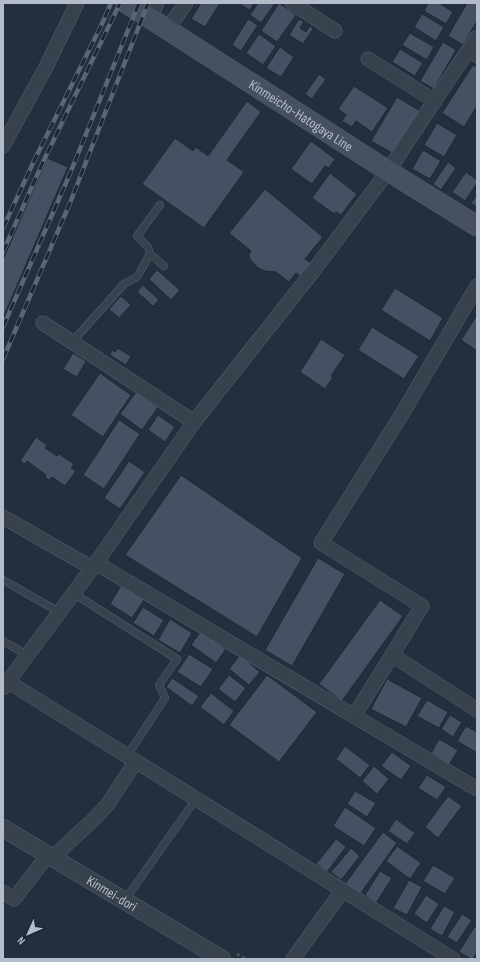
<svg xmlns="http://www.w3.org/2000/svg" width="480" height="962" font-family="'Sofia Sans Condensed',sans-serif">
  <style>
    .building { fill: #455162; stroke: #1f2835 }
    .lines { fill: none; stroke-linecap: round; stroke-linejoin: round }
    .service-casing { stroke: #565f6c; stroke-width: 8 }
    .minor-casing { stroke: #565f6c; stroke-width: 15 }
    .tertiary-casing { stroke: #565f6c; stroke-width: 18 }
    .secondary-casing { stroke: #565f6c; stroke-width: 21 }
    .path { stroke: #44595c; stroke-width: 2.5; stroke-dasharray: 3 3; stroke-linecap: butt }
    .service { stroke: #38414e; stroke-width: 7 }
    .minor { stroke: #38414e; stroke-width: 14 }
    .tertiary { stroke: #38414e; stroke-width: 17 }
    .secondary { stroke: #465061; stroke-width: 20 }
    .rail-casing { stroke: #5a6575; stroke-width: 4.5 }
    .rail { stroke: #1d2633; stroke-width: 3; stroke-dasharray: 9; stroke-linecap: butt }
    .labels { text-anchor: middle; stroke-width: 3.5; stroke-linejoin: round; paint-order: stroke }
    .street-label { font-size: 14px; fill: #b4bcc9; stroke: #1d2633 }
  </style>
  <rect width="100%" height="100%" fill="#242f3e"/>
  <path class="building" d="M201,3H220L205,27L191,19Z
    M243,3H254L250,10L241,5Z
    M258,3H275L261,23L250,15Z
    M279,3L296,15L277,42L261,31Z
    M428,3H439L453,12L446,24L424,11Z
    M467,3H477V21L463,45L448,36Z
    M422,14L444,27L436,41L414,27Z
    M248,19L258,25L241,51L232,45Z
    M299,19L304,22L300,28L306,32L310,26L313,29L303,44L289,35Z
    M410,33L434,47L427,60L402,45Z
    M259,34L276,46L263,65L246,53Z
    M443,42L456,50L434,89L420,81Z
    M280,47L294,57L281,77L266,68Z
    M400,49L423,63L415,76L392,62Z
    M473,65L477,67V106L464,127L442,113Z
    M319,74L326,79L312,99L305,94Z
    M354,86L388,108L372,132L356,121L352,127L342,121L346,115L338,109Z
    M397,97L420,111L394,154L371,141Z
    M247,101L261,112L227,160L244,172L204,228L142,184L175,138L193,151L196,147L208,156Z
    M437,123L457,135L444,157L424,145Z
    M311,141L335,159L329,168L325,166L312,184L291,169Z
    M423,150L441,161L430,179L412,169Z
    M47,158L68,167L3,318V260Z
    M448,162L456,168L441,190L433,184Z
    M466,172L477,180V183L465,201L452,192Z
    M330,173L357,194L341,215L336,212L334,214L312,198Z
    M265,189L323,237L305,259L311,263L300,276L296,273L289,282L276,272L265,271L258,268L250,259L249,255L251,251L229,233Z
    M477,195V207L471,203Z
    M157,270L180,290L171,300L149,279Z
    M143,285L159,300L153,306L137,292Z
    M395,288L443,318L430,341L381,310Z
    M121,296L131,305L119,318L109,309Z
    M477,315V351L461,340Z
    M372,327L419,356L404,379L358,350Z
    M321,339L345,355L331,376L333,377L325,389L300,372Z
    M117,348L131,356L126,365L110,355L112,350L115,352Z
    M73,353L86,361L77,377L63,369Z
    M100,373L131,395L103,437L71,415Z
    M136,392L158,407L142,430L120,414Z
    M158,415L175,427L165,442L148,430Z
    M119,420L140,434L104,489L83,475Z
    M36,437L47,445L45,448L57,456L59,454L74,464L71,468L76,471L65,486L52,477L49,480L45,477L46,475L27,461L25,464L20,461Z
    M129,461L145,472L120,509L104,498Z
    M181,475L302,558L257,637L125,555Z
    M318,558L345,574L292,666L265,650Z
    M123,582L146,597L132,618L110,604Z
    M380,600L403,616L342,701L319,684Z
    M143,607L164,620L154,636L133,623Z
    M170,619L192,633L180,653L158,640Z
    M201,631L226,649L216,663L191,645Z
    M189,654L213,669L201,687L177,672Z
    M240,655L260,672L249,685L229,669Z
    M229,675L246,688L235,702L218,689Z
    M267,675L317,712L279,762L229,725Z
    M172,678L199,696L192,706L166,687Z
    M387,679L422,698L406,727L371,709Z
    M211,693L234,711L224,725L200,707Z
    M427,700L448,712L439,728L417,716Z
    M450,715L462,722L453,737L441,729Z
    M466,726L477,732V753L457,741Z
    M439,739L458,750L449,765L431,753Z
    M345,746L370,765L360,778L336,759Z
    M392,752L411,766L401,780L381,766Z
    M374,766L389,779L377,794L362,781Z
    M427,775L446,787L437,800L418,788Z
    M355,791L376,803L367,817L347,804Z
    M448,796L462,806L438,838L425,827Z
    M345,807L376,828L364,846L333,826Z
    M396,819L415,833L407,844L388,831Z
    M383,832L397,843L360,894L345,884Z
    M336,839L346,847L327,872L316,864Z
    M397,846L421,863L410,879L386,861Z
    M351,848L360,856L341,880L331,872Z
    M433,865L455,878L445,894L423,881Z
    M380,871L392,878L376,903L365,895Z
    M409,880L422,887L407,915L393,908Z
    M426,895L439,904L427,923L414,914Z
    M444,906L455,912L442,936L430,929Z
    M462,914L472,920L457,943L447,937Z
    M475,926L477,927V952L473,959H471L459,952Z"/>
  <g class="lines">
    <g class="service-casing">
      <path id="service" d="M466,53L477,60
        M150,254L164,266
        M72,342L124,284L137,277L150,254L148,247L137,236L160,205
        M3,580L59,612
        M73,593L177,659L159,685L165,698L127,756
        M3,641L27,655
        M125,900L196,799"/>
    </g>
    <g class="minor-casing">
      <path id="minor" d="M292,3L335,31
        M150,18L157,3
        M168,28L186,3
        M368,59L435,101
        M3,146L46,67L77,3
        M43,323L194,422
        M3,517L92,568
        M96,563L477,789
        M392,655L422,606L321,543L402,414L477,286
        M7,681L453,959
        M3,688L96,563L194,422L314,270L388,171L477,37
        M354,716L392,655L477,710
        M53,857L94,819L108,804L136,761
        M3,892L14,899L48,855
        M293,959L343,890"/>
    </g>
    <g class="tertiary-casing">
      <g id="tertiary">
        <path id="s1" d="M3,828L222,959"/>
      </g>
    </g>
    <g class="secondary-casing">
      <g id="secondary">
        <path id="s2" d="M126,3L388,171L477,226"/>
      </g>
    </g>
    <path class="path" d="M237,954L246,959"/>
    <use href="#service" class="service"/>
    <use href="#minor" class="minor"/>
    <use href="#tertiary" class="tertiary"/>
    <use href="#secondary" class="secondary"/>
    <g class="rail-casing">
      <path id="rail" d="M3,228L34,161L101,26L111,3
        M3,252L43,162L120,3
        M3,327L69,176L139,3
        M3,359L70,203L148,3"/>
    </g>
    <use href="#rail" class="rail"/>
  </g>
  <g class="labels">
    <g class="street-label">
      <text dy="5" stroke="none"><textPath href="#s2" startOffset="208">Kinmeicho-Hatogaya Line</textPath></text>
      <text dy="5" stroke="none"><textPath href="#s1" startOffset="127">Kinmei-dori</textPath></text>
    </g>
  </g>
  <rect width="480" height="962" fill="none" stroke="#b4bcc9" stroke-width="8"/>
  <g transform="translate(28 934) rotate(225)" stroke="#1d2633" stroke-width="3" paint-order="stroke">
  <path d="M0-3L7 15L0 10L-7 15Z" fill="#b4bcc9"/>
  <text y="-6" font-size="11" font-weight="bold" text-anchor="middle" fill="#b4bcc9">N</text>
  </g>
</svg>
